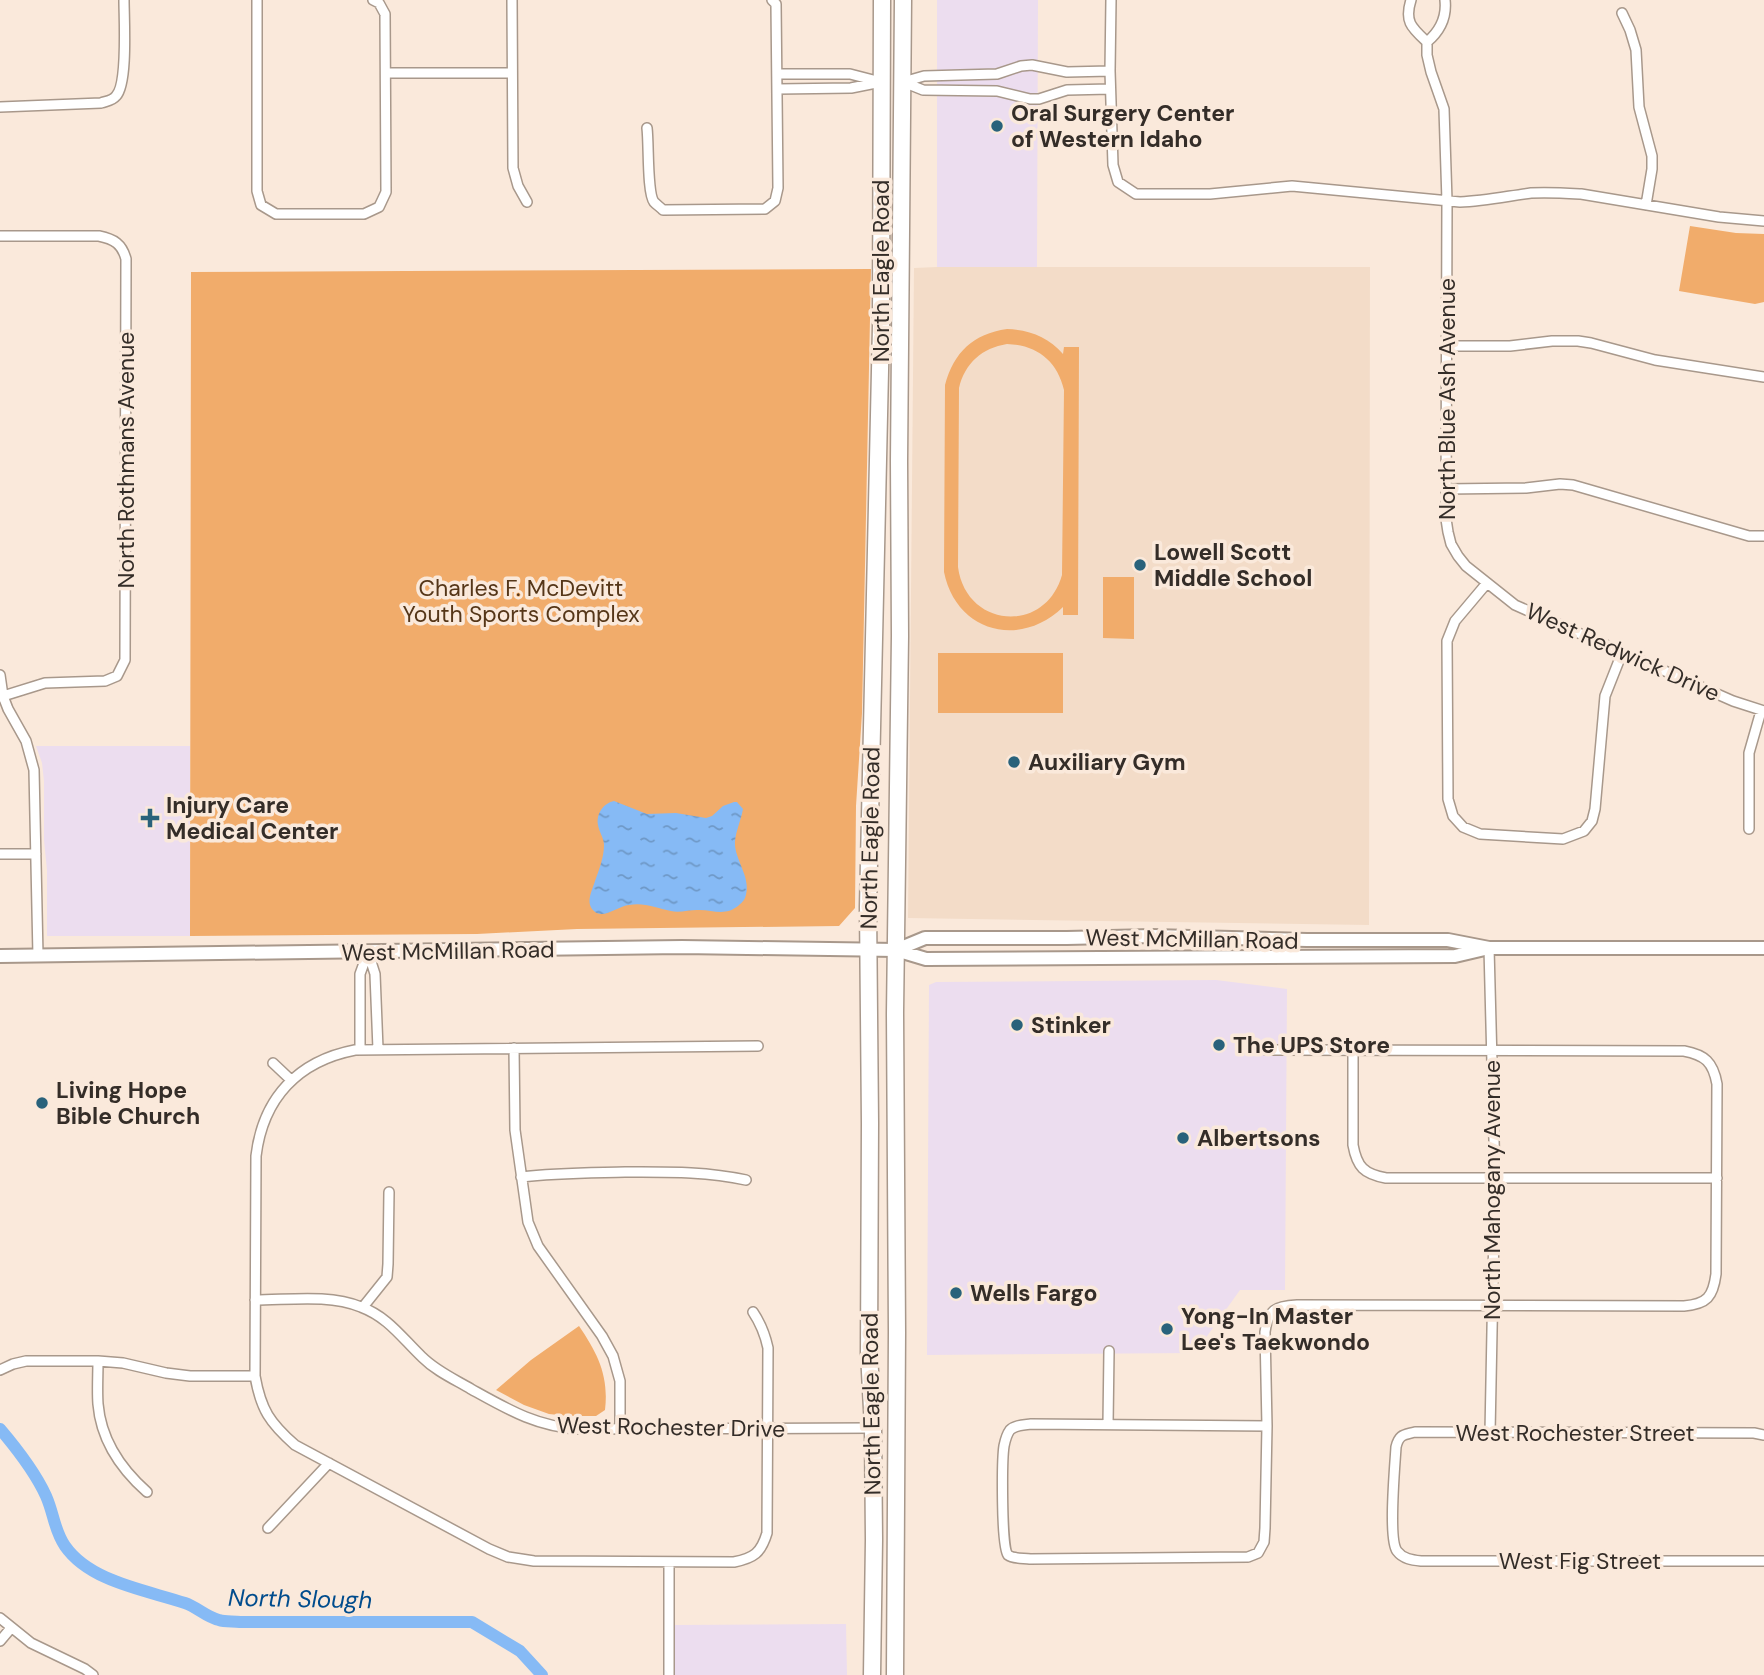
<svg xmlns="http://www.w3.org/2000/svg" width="1764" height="1675" font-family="'DM Sans',sans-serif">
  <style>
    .commercial { fill: #ecddef }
    .built { fill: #f3dcc8 }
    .park { fill: #f1ac6b; fill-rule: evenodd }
    .water { fill: url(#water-ripples) }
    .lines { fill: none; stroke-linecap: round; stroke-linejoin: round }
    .canal { stroke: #86baf5; stroke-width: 12 }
    .street-casing { stroke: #a8988b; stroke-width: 12 }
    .secondary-casing { stroke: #a8988b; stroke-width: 16 }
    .highway-casing { stroke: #a8988b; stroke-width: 19 }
    .street { stroke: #fff; stroke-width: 9 }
    .secondary { stroke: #fff; stroke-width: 12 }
    .highway { stroke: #fff; stroke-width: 16 }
    .poi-dot { fill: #29627b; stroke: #fae9db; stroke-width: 2.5 }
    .labels { text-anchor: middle; stroke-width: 7; stroke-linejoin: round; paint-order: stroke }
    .poi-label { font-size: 23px; font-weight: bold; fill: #342d28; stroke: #fae9db; text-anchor: start }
    .street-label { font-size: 23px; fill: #342d28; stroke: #fae9db }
    .park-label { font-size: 23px; fill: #553618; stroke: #fae9db }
    .water-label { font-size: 24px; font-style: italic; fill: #004c8d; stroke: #fae9db }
  </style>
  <defs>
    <pattern id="water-ripples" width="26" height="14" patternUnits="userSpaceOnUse" patternTransform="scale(1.75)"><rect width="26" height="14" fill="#86baf5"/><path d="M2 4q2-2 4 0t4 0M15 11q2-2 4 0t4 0" fill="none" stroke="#6e98c6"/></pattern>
  </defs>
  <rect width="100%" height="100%" fill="#fae9db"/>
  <path class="commercial" d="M937,0H1038L1037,268L937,267Z
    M36,746H190V936H47V870L44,840V781L42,763Z
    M1216,980L1287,989L1285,1290H1240L1195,1353L927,1355L929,985L936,982Z
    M846,1624L847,1675H675V1625Z"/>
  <path class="built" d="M937,267H1370L1369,925L908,918L914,268Z"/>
  <path class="park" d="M1690,226L1736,233L1764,234V302L1755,304L1679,291Z
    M871,269L862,713L856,806L855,908L839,926L577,929L477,934L190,936L191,272Z
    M1007,329C1030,330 1048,337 1063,354L1064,347H1079L1078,615H1063V607C1020,649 956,632 944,572L945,385C954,352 973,334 1007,329ZM1007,344C1036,345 1057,360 1064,390L1062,575C1045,635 966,628 958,567L959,388C965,363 982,348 1007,344Z
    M1103,577H1134V639L1103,638Z
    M938,653H1063V713H938Z
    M579,1326C598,1354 609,1376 605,1410L596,1416H568L549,1414L524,1405L496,1390L531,1360Z"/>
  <path class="water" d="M614,801L647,814L676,813L706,818L712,816L723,806L734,802H737L743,809C741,821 734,835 735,846C737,863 752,880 745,898C744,901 740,904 738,906C724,917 712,909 697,910C689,910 679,913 671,911C656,908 644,902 629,905C618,906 603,920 594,911C585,903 592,891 595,881C599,870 604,857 604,845C604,838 599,832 598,825C596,813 604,803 614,801Z"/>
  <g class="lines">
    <path class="canal" d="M0,1429C17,1449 35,1472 46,1496C54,1514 54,1530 65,1546C90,1582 146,1590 185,1603C197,1607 206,1617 219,1620C225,1622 233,1621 240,1622H472L520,1651L542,1675"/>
    <g class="street-casing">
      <path id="street" d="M257,0V191L261,205L276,214H364L379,207L386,192L385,14L379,3L373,0
        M512,0L513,168L518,186L527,202
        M1111,0L1110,71L1113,165L1118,182L1136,194H1210L1292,186L1460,202C1484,201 1508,196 1531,193C1548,192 1564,193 1581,194L1719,217L1764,221
        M1411,0C1404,22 1412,28 1427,42
        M1445,0C1447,18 1440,31 1427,42V55L1431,72L1444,109L1447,201L1446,519L1448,532L1451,544L1458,556L1466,566L1515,605L1733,701L1764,711
        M1622,13L1630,30L1636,50L1639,107L1652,156V169L1646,205
        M1110,71L1067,72L1032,65L1021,66L997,74L924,76L903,82L923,90L997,91L1030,99H1039L1067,90L1110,89
        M386,73H512
        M778,74H850L881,82L851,88L778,89
        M0,107L101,103C106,101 112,101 116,96C128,84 124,20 124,0
        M647,128C649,144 647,193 654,202C657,205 660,207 663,210L765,209L775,201L778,188L776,4L772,0
        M0,236H99C114,239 122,244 126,259L125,660L117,676L105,681L45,683L0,697
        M1446,346H1510L1552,341H1578L1591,343L1655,360L1764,377
        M1446,489L1526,488L1560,484L1573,485L1749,536H1764
        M1487,583L1455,621L1447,641L1448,799L1453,816L1463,827L1480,834L1563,839L1584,831L1592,821L1595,809L1605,696L1622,653
        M0,675L3,696L8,709L26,741L34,770L38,956
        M1749,829V753L1761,711
        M0,854H36
        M1489,948L1495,1178L1490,1433
        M514,1048L515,1130L528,1222L538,1246L602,1336L613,1356L620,1381V1429
        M360,1050V974L368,952L375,974L378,1049
        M1266,1050L1684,1051C1705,1055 1713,1062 1717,1084L1716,1274C1713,1297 1707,1304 1684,1306L1297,1305C1275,1306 1268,1310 1265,1332L1267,1426L1265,1528L1264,1542L1258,1553L1248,1557L1030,1559C1024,1558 1013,1559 1008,1555C1001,1547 1002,1459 1004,1446C1005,1441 1007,1434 1010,1430C1015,1425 1024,1425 1031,1424L1267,1426
        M1353,1051V1145C1357,1167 1364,1174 1386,1178H1717
        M273,1063L291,1080
        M521,1177C556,1173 590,1173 625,1172C666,1172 705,1171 746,1180
        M255,1300C289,1300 329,1294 361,1307C388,1317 402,1338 422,1357C436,1371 454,1379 471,1389C507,1409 537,1427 579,1429L873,1428
        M363,1307L387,1277L388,1264L389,1192
        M753,1312C761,1324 765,1334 768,1348L767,1533C761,1553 754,1558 734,1562L534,1561L508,1557L489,1549L295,1445C270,1423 261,1410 255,1376L256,1156C263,1098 298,1061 355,1050L758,1046
        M98,1361C98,1375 97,1390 98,1404C101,1440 121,1469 147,1492
        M0,1370L13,1364L26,1361H98L123,1363L166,1373L190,1376H255
        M1108,1424L1109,1351
        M1764,1435L1754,1433L1415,1432C1404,1435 1399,1434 1396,1447C1395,1465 1388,1539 1397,1551C1403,1559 1412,1560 1421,1561H1764
        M268,1528L329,1463
        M0,1618L31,1643L85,1669L93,1675
        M0,1641L11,1628
        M669,1675V1562"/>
    </g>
    <g class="secondary-casing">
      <path id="secondary" d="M896,950L925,938H1067L1152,936L1307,940H1448L1489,948H1764
        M0,956L682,947L896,950L926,959L1455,956L1489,948"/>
    </g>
    <g class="highway-casing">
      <path id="highway" d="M872,1675L874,1540L873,1428L869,1353L870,1123L868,907L881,326L882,0
        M895,1675L897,1332L895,1013L900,636L899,461L903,0"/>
    </g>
    <use href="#street" class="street"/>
    <use href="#secondary" class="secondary"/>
    <use href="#highway" class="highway"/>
  </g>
  <g class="poi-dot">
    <circle cx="997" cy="126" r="7"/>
    <circle cx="1140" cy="565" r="7"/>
    <circle cx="1014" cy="762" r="7"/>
    <path d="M146.5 807.5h7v7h7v7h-7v7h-7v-7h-7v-7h7z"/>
    <circle cx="1017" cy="1025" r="7"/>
    <circle cx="1219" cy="1045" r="7"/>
    <circle cx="42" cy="1103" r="7"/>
    <circle cx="1183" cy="1138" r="7"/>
    <circle cx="956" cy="1293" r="7"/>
    <circle cx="1167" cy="1329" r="7"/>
  </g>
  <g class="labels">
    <g class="poi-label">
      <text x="1011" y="121">Oral Surgery Center<tspan x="1011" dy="26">of Western Idaho</tspan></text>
      <text x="1154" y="560">Lowell Scott<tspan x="1154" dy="26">Middle School</tspan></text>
      <text x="1028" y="770">Auxiliary Gym</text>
      <text x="166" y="813">Injury Care<tspan x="166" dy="26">Medical Center</tspan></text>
      <text x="1031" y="1033">Stinker</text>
      <text x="1233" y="1053">The UPS Store</text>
      <text x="56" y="1098">Living Hope<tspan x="56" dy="26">Bible Church</tspan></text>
      <text x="1197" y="1146">Albertsons</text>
      <text x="970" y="1301">Wells Fargo</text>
      <text x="1181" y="1324">Yong-In Master<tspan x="1181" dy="26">Lee's Taekwondo</tspan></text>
    </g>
    <g class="street-label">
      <text transform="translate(881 271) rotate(-90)" y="8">North Eagle Road</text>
      <text transform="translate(1447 399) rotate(-90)" y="8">North Blue Ash Avenue</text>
      <text transform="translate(126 460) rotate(-90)" y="8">North Rothmans Avenue</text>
      <text transform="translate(1623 652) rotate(24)" y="8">West Redwick Drive</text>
      <text transform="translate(870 838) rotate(-89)" y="8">North Eagle Road</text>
      <text transform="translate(1192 939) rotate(1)" y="8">West McMillan Road</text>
      <text transform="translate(448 951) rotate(-1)" y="8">West McMillan Road</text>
      <text transform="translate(1492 1190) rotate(-90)" y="8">North Mahogany Avenue</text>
      <text transform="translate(871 1404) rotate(-91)" y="8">North Eagle Road</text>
      <text transform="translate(671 1427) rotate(1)" y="8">West Rochester Drive</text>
      <text x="1575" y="1441">West Rochester Street</text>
      <text x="1580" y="1569">West Fig Street</text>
    </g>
    <g class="park-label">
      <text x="521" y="596">Charles F. McDevitt<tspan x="521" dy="26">Youth Sports Complex</tspan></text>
    </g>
    <g class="water-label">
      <text transform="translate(300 1599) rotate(1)" y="8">North Slough</text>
    </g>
  </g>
</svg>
